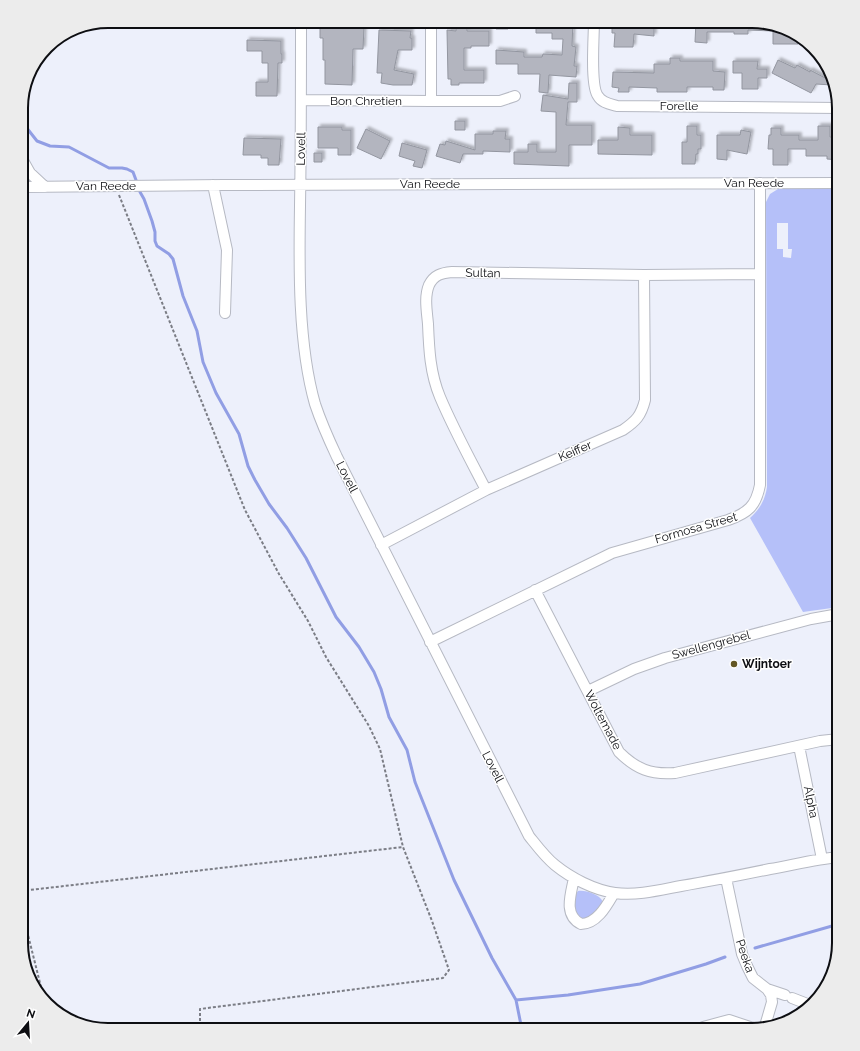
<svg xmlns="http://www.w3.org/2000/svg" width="860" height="1051" font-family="Raleway,sans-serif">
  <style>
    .green { fill: #b5c0f9; fill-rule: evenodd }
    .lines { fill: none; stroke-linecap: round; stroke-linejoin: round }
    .stream { stroke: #919ee4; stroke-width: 3 }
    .building { fill: #b3b5bf; stroke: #9396a0; filter: url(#shadow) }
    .minor-casing { stroke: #b6b9c3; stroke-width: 12 }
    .path { stroke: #7b7d85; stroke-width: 2; stroke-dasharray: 3 2; stroke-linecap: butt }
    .minor { stroke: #fff; stroke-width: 10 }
    .poi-dot { fill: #635623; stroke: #fff; stroke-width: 1.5 }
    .labels { text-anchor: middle; stroke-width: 3; stroke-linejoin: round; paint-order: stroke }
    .street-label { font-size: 12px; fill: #0d0e12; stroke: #fff }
    .poi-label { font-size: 12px; font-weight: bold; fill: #0d0e12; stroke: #fff; text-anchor: start }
    .rim { fill: none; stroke: #0d0e12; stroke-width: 2 }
  </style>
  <defs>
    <filter id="shadow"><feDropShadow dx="2.5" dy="-2.5" stdDeviation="1" flood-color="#0004"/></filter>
  </defs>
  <rect width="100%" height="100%" fill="#edf0fb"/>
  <path class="green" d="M778,189H839V216L837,217L838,339H839V607L803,612L750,518C760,509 765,500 767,487L766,202L770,194ZM777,223H788V249H792L791,258L783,257V249H777Z
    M578,891C586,890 599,894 603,902L600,909L585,921L575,915C575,907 572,898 578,891Z
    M21,924L23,925L36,992L21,943Z"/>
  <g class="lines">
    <path class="stream" d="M21,116L26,127L37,141L50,146L69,147L109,168H122L127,169L133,172L136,180
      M140,192L144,199L152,221L155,232V241L157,246L169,254L173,259L183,296L197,331L203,362L216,393L239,434L248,466L255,480L269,504L287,528L306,558L336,617L359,647L374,672L381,689L389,717L407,750L415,782L454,880L492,958L516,1000L522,1030
      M755,948L839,924
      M516,1000L568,995L640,984L706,964L725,957"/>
  </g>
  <path class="building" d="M322,21H338V27H364L363,49H353L352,85L325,84V60H323V38H320V23H322Z
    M496,21H508V29H496Z
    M536,21H573L572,46L576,47L574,66H577L576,77L549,75L548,93L539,92L540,74H518V64H496V50L524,52V57H542L543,54L562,55L563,39H552V33H536Z
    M612,21H654V36L634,34L633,47H614L615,33H612Z
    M696,21H757L784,29V31H790V35H798V44H773V31L748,30V34H734V32H707V43L695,42Z
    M456,23H467V31H489V46H471V48H464V70H484V83H459V85H451V79H448L447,30L456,31Z
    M379,30L411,31L410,38H412V50H398L394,70L414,74L412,85H393L381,83L382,73H377Z
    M247,40L281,41V54H282V63H278L277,96H256V82H268V63H262V51H247Z
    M670,58H680V61H713V71L725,72L724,90H713V87H687V92H657V88L629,87V92H618L619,88L612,87L613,72L654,73V64H670Z
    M778,60L795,68L797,65L810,72V70L831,81L832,85L816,84L811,93L772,73Z
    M733,61H758L757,69H767V78H758V89H742V73H733Z
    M569,83H577V102H568L566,125H592V145H569V166L514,164V152H528V144H537V152H556V112L541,111L543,95L568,99Z
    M455,121H465V130H455Z
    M687,126H697V135H701V149H698V154H696L695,164H682V142H687Z
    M818,126H830V137H839V160L827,159V156H806V149H788V165H773V149H768L769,135H771V128H781V135H799V140H818Z
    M318,127H342V130H351V155H338V148H318Z
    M618,127L630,128V135H652V155L598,154V140H618Z
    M366,129L390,141L381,159L357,148Z
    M741,130L751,132L747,154L727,150V160L717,159V135H740Z
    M493,131H506L505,139H510V152L483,151V154H463L460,163L436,156L440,144L445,145L446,141L475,150V134H493Z
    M244,138L281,139L279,165H268V158H261V155H243Z
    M402,143L427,150L422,168L413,166L415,161L399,156Z
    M314,153H322V162H314Z"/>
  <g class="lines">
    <g class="minor-casing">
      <path id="minor" d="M301,21C301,83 301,144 300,206C299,268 298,344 315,404C321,422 329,440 337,457L529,836C537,846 545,857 555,865C571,878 594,890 615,893C637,896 660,890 681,886C711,881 741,875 770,869C793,865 816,859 839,857
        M594,21C594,36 590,86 598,96C602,103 610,104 617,106L839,108
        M302,100L431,101V21
        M431,101H500L515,96
        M21,157L30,173L45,187
        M213,185L227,250L225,313
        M21,187L224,185L839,183
        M486,490C470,459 453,428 440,397C430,373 429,349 428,324C427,312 424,297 429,285C434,275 441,273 452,272L644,275L760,274
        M381,545L486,490L623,430C636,421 641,416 645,400L644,275
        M535,590L619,752C636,769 651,775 675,773L820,741L839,739
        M430,642L612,553L728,520C748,513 756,506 760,485V183
        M588,691L634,669L665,658L811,619L839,614
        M799,746L822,859
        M574,878C571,894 563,915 581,924C597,924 607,905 614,893
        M726,878L742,954L747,966L753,978L767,989L771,995L772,1002L765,1026
        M767,989L785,995
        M792,998L810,1005
        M703,1027L729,1020L756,1029"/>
    </g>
    <path class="path" d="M119,195L245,510L279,574L308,621L326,657L369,726L380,749L403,847L432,921L449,970L443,978L200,1009V1022L203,1030
      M21,891L403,847
      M21,907L44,999"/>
    <use href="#minor" class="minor"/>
  </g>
  <circle class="poi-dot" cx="734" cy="664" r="4"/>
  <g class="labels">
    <g class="street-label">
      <text x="366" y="105">Bon Chretien</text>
      <text x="679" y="110">Forelle</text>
      <text transform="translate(301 149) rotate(-89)" y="4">Lovell</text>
      <text x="754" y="187">Van Reede</text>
      <text x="430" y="188">Van Reede</text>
      <text x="106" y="190">Van Reede</text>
      <text transform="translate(483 273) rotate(1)" y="4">Sultan</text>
      <text transform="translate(575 451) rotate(-23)" y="4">Keiffer</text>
      <text transform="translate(347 477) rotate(63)" y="4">Lovell</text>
      <text transform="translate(696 528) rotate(-16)" y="4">Formosa Street</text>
      <text transform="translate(711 645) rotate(-15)" y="4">Swellengrebel</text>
      <text transform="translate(603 720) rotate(62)" y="4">Woltemade</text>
      <text transform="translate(493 767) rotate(63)" y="4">Lovell</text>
      <text transform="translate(811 802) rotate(78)" y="4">Alpha</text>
      <text transform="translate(745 956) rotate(71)" y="4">Peeka</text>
    </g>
    <g class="poi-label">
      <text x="742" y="668">Wijntoer</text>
    </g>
  </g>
  <path d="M0 0H860V1051H0ZM108 28H752A80 80 0 0 1 832 108V943A80 80 0 0 1 752 1023H108A80 80 0 0 1 28 943V108A80 80 0 0 1 108 28Z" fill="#ececec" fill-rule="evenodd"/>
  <path class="rim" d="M108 28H752A80 80 0 0 1 832 108V943A80 80 0 0 1 752 1023H108A80 80 0 0 1 28 943V108A80 80 0 0 1 108 28Z"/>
  <g transform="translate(28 1023) rotate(18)" stroke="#ffffff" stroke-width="3" paint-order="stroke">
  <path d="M0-3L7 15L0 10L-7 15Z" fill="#0d0e12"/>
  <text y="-6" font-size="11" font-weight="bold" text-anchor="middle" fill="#0d0e12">N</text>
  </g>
</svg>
